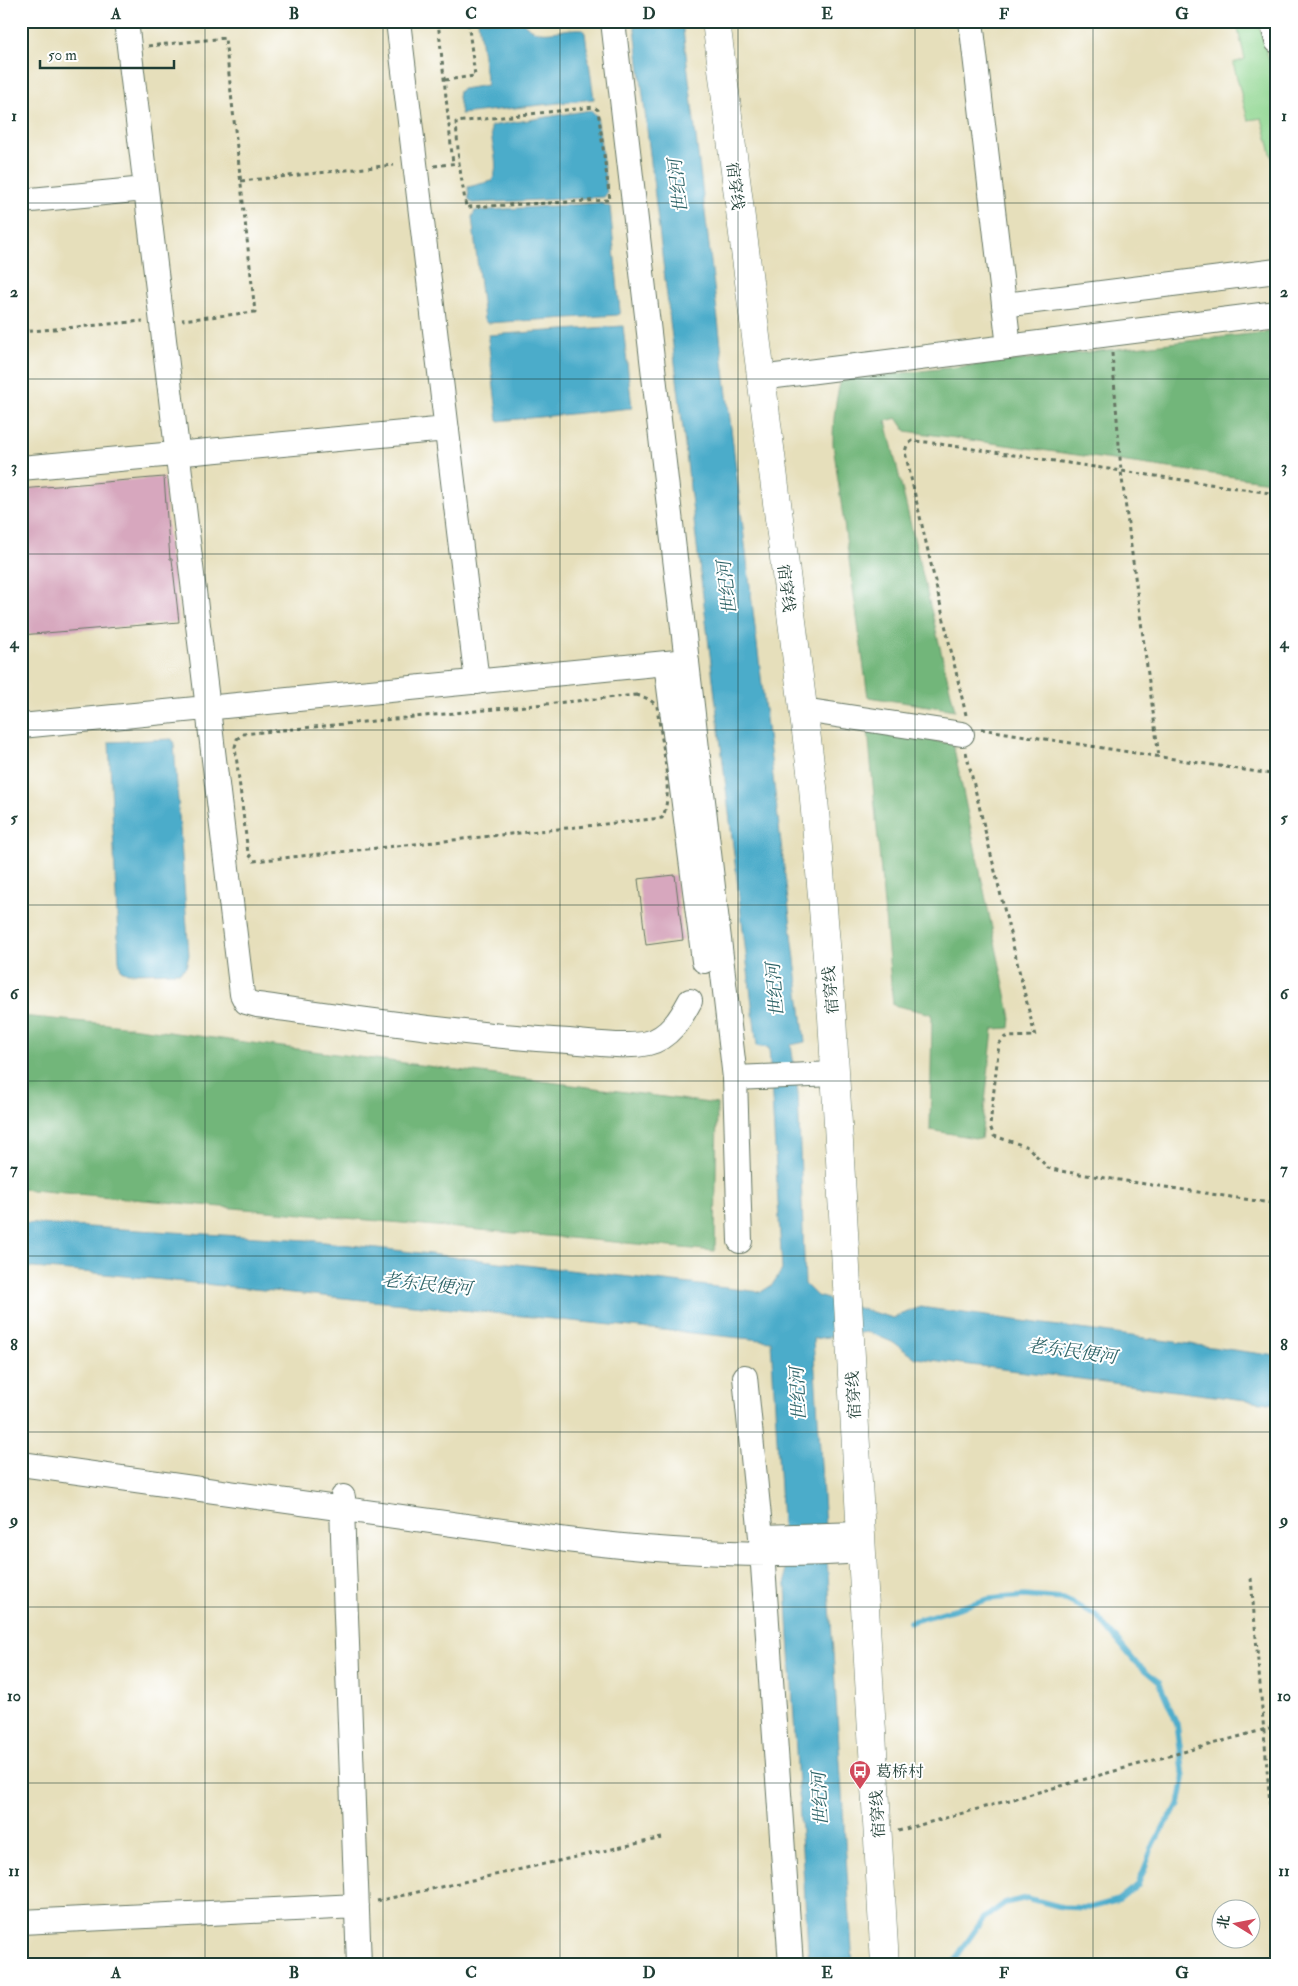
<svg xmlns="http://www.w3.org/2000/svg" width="1298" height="1986" font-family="'IM FELL Double Pica','Noto Serif SC',serif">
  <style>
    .green { fill: #8ed58f; stroke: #568962 }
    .forest { fill: #72b67a; stroke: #487a57 }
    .water { fill: #4bacca; stroke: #35747f }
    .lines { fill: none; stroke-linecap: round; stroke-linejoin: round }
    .stream { stroke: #4bacca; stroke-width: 5.5 }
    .building { fill: #d7a7be }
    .minor-casing { stroke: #657663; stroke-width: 26 }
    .major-casing { stroke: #657663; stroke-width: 29 }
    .path { stroke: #657663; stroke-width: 3; stroke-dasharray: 4 4; stroke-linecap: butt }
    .minor { stroke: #fff; stroke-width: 24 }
    .major { stroke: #fff; stroke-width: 28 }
    .grid { fill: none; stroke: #1f3d34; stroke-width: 1; stroke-opacity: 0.55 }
    .labels { text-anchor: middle; stroke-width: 4; stroke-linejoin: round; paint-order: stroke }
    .street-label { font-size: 16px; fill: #1f3d34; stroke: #fff }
    .poi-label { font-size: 16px; fill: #1f3d34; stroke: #fff; text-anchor: start }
    .water-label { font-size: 18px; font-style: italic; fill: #2e6468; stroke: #fff }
    .neatline { fill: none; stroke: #1f3d34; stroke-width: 2 }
    .grid-label { font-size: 16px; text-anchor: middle; font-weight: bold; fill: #1f3d34 }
  </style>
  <rect width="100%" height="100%" fill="#fff"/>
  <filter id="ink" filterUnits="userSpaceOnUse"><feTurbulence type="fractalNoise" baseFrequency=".02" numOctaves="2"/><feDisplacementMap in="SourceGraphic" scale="10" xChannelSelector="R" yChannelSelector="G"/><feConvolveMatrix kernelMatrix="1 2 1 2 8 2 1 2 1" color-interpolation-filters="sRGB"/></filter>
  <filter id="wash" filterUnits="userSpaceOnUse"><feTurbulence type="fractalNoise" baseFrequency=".0096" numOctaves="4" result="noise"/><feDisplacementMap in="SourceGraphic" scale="20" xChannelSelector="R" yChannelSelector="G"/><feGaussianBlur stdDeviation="1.12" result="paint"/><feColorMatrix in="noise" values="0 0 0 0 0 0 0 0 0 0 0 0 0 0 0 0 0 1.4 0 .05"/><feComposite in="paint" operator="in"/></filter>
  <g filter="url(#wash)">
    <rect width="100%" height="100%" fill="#e6dfbb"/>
    <path class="green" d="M1236,21H1258L1277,89V177L1262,118L1248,120L1233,63L1245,59Z"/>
    <path class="forest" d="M1277,331V483L906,431L897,418L886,421L955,710L868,697L833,444C833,422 835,401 841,380Z
      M868,730L953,744L1011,1018L1010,1028L993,1029L981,1139L930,1130L932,1014L893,1005Z
      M21,1016L107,1024L717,1104L715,1251L21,1189Z"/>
    <path class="water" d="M478,21H522C539,42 559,27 582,29L585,33L594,99L461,114L458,97L459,91L463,89L487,85Z
      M634,21H682L805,1042L791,1045L798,1093L805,1284L817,1296L893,1318L920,1307L1277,1356V1404L916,1358L892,1342L868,1332L813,1339L853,1965H809L771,1341L94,1273L21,1267V1223L307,1240L761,1292L772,1285L782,1270L769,1048L757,1046Z
      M591,110L597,116L607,193L604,197L473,203L469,201L468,187L492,181C501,163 490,145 491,126Z
      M600,203L610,207L620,311L618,315L487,323L484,320L472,217L475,211Z
      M623,326L632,408L498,421L488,339L489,335Z
      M172,739L174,744L189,955L186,967L180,972L128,973L121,970L119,960L109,742Z"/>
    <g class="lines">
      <path class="stream" d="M910,1622L989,1599L1024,1596L1064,1599L1096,1615L1136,1663L1159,1682L1177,1724L1184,1778L1179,1805L1164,1825L1154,1844L1138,1885L1119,1900L1089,1908L1062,1907L1027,1898L1005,1903L983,1919L951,1965"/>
    </g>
    <g id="blocks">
      <path class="building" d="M164,477L170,559H172L179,622L21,635V489Z
        M675,875L683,940L646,945L638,879Z"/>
    </g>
  </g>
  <g filter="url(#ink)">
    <use href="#blocks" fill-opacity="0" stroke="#657663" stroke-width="1"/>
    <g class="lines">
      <g class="minor-casing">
        <path id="minor" d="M126,21L242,994L246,1002L257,1005C361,1019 465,1035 569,1041C591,1043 628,1048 648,1043C669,1038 681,1018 690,1001
          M398,21L477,682
          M613,21L735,1078L740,1241
          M971,21L1009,347
          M1272,21L1277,41
          M21,201L145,189
          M1004,305L1277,271
          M760,378L1277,313
          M21,468L447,429
          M666,663L704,961
          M803,710L962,734
          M21,726L687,661
          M735,1078L835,1074
          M745,1377L761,1537L791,1965
          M21,1464L567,1540C665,1552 764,1558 862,1551
          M343,1497L342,1509L359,1965
          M762,1537L861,1534
          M21,1922L357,1906"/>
      </g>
      <g class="major-casing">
        <path id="major" d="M716,21L813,787L832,1017L885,1965"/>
      </g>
      <path class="path" d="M438,21L453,164
        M532,21C546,29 559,26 574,24V21
        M148,46L225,38L255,312L182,320
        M445,80L475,76L468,21
        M434,166L459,163L466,207L610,200L598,110L594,107L456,122L459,163
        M241,181L394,165
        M21,332L143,321
        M1112,353L1121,471L1159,757
        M636,695C645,697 650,699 657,706C660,734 675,795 662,818L254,861L248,853L235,747L237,739L243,734Z
        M966,715L905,452L907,445L912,441L926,442L1277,494
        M981,729L1277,775
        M966,752L1035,1036L1005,1037L999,1044L990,1126L994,1136L1028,1147L1048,1168L1060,1171L1277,1204
        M1251,1578L1277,1887
        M898,1831L1277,1726
        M377,1901L662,1838"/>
      <use href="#minor" class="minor"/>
      <use href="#major" class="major"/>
    </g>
  </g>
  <path class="grid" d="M205,21V1965M383,21V1965M560,21V1965M738,21V1965M915,21V1965M1093,21V1965M21,203H1277M21,379H1277M21,554H1277M21,730H1277M21,905H1277M21,1081H1277M21,1256H1277M21,1432H1277M21,1607H1277M21,1783H1277"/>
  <defs>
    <g id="bus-pin" transform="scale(1.125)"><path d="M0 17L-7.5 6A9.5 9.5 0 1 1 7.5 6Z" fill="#d1495b" stroke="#fff"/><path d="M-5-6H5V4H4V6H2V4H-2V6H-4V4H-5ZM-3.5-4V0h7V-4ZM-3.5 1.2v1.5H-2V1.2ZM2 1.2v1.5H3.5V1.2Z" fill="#fff"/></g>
  </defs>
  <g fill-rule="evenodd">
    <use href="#bus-pin" x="860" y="1771"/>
  </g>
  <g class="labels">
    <g class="street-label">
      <text transform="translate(736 186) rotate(83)" y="6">宿穿线</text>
      <text transform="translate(787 588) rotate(83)" y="6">宿穿线</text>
      <text transform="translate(830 990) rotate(-95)" y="6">宿穿线</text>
      <text transform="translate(853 1395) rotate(-93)" y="6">宿穿线</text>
      <text transform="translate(877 1814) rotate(-93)" y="6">宿穿线</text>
    </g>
    <g class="poi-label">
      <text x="876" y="1777">葛桥村</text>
    </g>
    <g class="water-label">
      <text transform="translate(678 186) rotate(-97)" y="6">世纪河</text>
      <text transform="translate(727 588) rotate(-97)" y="6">世纪河</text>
      <text transform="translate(775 990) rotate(-95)" y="6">世纪河</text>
      <text transform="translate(427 1284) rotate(6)" y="6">老东民便河</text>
      <text transform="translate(1072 1351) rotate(8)" y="6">老东民便河</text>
      <text transform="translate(798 1394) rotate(-93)" y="6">世纪河</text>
      <text transform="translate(820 1799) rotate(-93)" y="6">世纪河</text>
    </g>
  </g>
  <rect width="1298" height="1986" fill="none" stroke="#fff" stroke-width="55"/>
  <g transform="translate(1236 1924) rotate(280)"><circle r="24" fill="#ffffff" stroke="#a5b1ae"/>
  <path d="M0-4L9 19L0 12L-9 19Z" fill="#d1495b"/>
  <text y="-8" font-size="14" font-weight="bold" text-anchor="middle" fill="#1f3d34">北</text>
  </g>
  <path d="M40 60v8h134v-8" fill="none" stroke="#1f3d34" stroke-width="2.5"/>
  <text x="48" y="60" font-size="15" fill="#1f3d34" stroke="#ffffff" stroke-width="4" paint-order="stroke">50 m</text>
  <rect x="28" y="28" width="1242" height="1930" class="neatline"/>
  <g class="grid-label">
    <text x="116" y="19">A</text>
    <text x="294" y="19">B</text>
    <text x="471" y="19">C</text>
    <text x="649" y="19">D</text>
    <text x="827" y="19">E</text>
    <text x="1004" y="19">F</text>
    <text x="1182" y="19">G</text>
    <text x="14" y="121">1</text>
    <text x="1284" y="121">1</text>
    <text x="14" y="297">2</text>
    <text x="1284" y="297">2</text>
    <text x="14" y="472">3</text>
    <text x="1284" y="472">3</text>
    <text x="14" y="648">4</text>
    <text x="1284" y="648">4</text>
    <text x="14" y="823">5</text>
    <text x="1284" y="823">5</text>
    <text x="14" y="999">6</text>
    <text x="1284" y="999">6</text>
    <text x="14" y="1174">7</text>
    <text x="1284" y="1174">7</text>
    <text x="14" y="1350">8</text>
    <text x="1284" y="1350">8</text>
    <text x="14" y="1525">9</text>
    <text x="1284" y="1525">9</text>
    <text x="14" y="1701">10</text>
    <text x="1284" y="1701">10</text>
    <text x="14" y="1876">11</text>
    <text x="1284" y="1876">11</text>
    <text x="116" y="1978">A</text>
    <text x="294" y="1978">B</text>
    <text x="471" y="1978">C</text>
    <text x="649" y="1978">D</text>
    <text x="827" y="1978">E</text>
    <text x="1004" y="1978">F</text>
    <text x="1182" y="1978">G</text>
  </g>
</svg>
